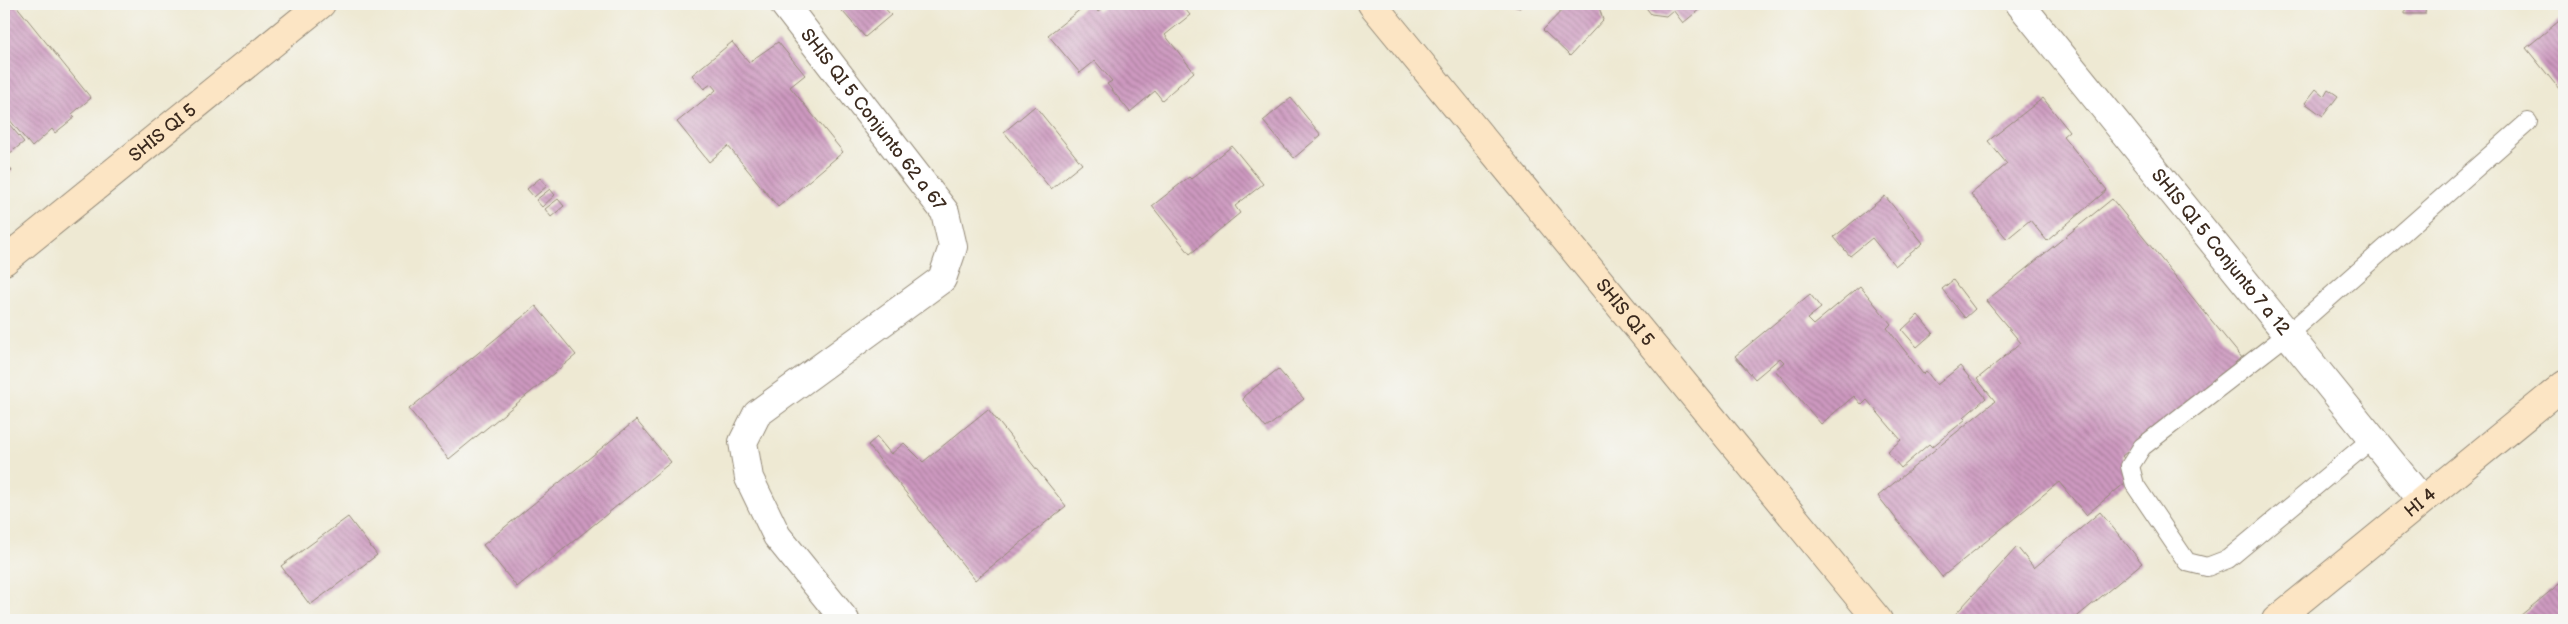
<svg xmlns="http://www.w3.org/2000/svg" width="2568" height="624" font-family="'Balsamiq Sans',sans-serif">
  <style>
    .building { fill: url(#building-back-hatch) }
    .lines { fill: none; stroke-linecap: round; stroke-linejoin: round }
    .lane-casing { stroke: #948a78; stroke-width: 20 }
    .street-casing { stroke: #948a78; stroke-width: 30 }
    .secondary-casing { stroke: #948a78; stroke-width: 30 }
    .lane { stroke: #fff; stroke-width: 18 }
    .street { stroke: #fff; stroke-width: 28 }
    .secondary { stroke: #fce5c4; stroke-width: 28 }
    .labels { text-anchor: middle; stroke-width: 5; stroke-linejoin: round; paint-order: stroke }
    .street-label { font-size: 18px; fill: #3b2a1e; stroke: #f6f6f2 }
  </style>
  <defs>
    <pattern id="building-back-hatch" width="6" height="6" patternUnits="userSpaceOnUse" patternTransform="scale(1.25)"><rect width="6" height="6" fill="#cd99c0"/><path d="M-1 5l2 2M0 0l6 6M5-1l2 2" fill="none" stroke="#a87d9b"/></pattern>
  </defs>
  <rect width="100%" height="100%" fill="#f6f6f2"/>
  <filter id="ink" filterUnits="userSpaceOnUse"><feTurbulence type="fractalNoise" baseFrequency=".02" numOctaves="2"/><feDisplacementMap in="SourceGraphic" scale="10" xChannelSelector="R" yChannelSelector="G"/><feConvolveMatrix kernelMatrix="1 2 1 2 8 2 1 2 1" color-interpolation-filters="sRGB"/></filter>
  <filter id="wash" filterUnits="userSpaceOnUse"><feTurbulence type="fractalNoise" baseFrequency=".0096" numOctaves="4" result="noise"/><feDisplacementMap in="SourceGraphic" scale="20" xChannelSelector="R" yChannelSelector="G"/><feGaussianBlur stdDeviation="1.12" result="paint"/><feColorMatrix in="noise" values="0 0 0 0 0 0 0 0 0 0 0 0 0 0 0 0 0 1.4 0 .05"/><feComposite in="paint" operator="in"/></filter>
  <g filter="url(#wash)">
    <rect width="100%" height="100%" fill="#eee9d3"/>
    <g id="blocks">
      <path class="building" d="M15,4L91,98L72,114L75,117L55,133L52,129L32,147L4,113V13Z
        M836,4H881L891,15L865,37Z
        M1087,4H1092L1098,12L1108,4H1181L1190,15L1165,35L1194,72L1162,100L1155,91L1130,112L1107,84L1112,81L1095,61L1080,73L1048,35Z
        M1505,4H1521L1520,8Z
        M1568,4H1598L1603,20L1570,56L1543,30Z
        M1643,4H1706L1683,23L1673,10L1666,16L1651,14Z
        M2405,4H2426L2425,14H2405Z
        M2564,10V95L2526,48L2564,17L2560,13Z
        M732,42L749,62L778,42L805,75L790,87L843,152L778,207L728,146L709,162L677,122L716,90L711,84L704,89L692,75Z
        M2316,89L2324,96L2328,89L2338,96L2323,116L2305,103Z
        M1291,98L1321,135L1294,158L1263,121Z
        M2043,98L2069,131L2063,136L2107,190L2047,241L2030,220L2007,239L1971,194L2007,164L1988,141Z
        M1035,106L1082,164L1051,189L1004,132Z
        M4,118L24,142L4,158Z
        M1232,146L1263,184L1235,206L1240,213L1190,254L1152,206L1189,177L1191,179Z
        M4,160L12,171L4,178Z
        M540,178L547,186L534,197L527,189Z
        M550,189L555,195L542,207L536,200Z
        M1885,196L1923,243L1895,266L1872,238L1850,256L1834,237Z
        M558,199L564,206L551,217L545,209Z
        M2112,199L2243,359L2122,456L2136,474L2086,515L2059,482L1942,577L1878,496L1995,401L1977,379L2021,343L1986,301Z
        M1953,280L1975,309L1965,318L1942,289Z
        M1860,286L1891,324L1887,328L1923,374L1926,371L1937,385L1960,366L1986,398L1964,417L1966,419L1932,447L1929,444L1901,468L1887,452L1901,440L1867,400L1862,405L1854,396L1821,424L1775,370L1784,362L1780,358L1755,379L1735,356L1810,294L1821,308L1807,319L1813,325Z
        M536,306L576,355L449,459L409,409Z
        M1918,315L1933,333L1917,347L1902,330Z
        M1278,369L1304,399L1266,428L1243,400L1244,396Z
        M988,409L1066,506L975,580L868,445L877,437L891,454L904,443L923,462Z
        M636,420L671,462L517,587L483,545Z
        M2100,512L2142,563L2073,620H1950L2017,547L2034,568Z
        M348,517L377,555L310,605L281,566Z
        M2564,580V620H2515Z"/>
    </g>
  </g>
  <g filter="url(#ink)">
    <use href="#blocks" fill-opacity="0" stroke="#948a78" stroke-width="1"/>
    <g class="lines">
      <g class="lane-casing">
        <path id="lane" d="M2372,439L2228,559L2207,567L2187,562L2135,485L2130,466L2142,447L2288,334L2528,122"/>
      </g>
      <g class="street-casing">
        <g id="street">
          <path id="s1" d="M784,4L945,212L953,247L942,279L757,414L743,442L749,478L777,536L845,620"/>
          <path id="s2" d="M2020,4L2422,500"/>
        </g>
      </g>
      <g class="secondary-casing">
        <g id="secondary">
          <path id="s3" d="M1372,4L1878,620"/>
          <path id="s4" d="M4,261L321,4"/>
          <path id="s5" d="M2276,620L2564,385"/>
        </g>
      </g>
      <use href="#lane" class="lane"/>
      <use href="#street" class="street"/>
      <use href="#secondary" class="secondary"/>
    </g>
  </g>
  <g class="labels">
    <g class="street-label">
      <text dy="6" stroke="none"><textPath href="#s1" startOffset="146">SHIS QI 5 Conjunto 62 a 67</textPath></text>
      <text dy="6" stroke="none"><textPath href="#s4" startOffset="204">SHIS QI 5</textPath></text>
      <text dy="6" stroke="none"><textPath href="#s2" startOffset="319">SHIS QI 5 Conjunto 7 a 12</textPath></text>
      <text dy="6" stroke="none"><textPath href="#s3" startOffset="399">SHIS QI 5</textPath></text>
      <text dy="6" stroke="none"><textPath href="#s5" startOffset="186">HI 4</textPath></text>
    </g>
  </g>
  <rect width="2568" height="624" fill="none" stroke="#f6f6f2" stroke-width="20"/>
</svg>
